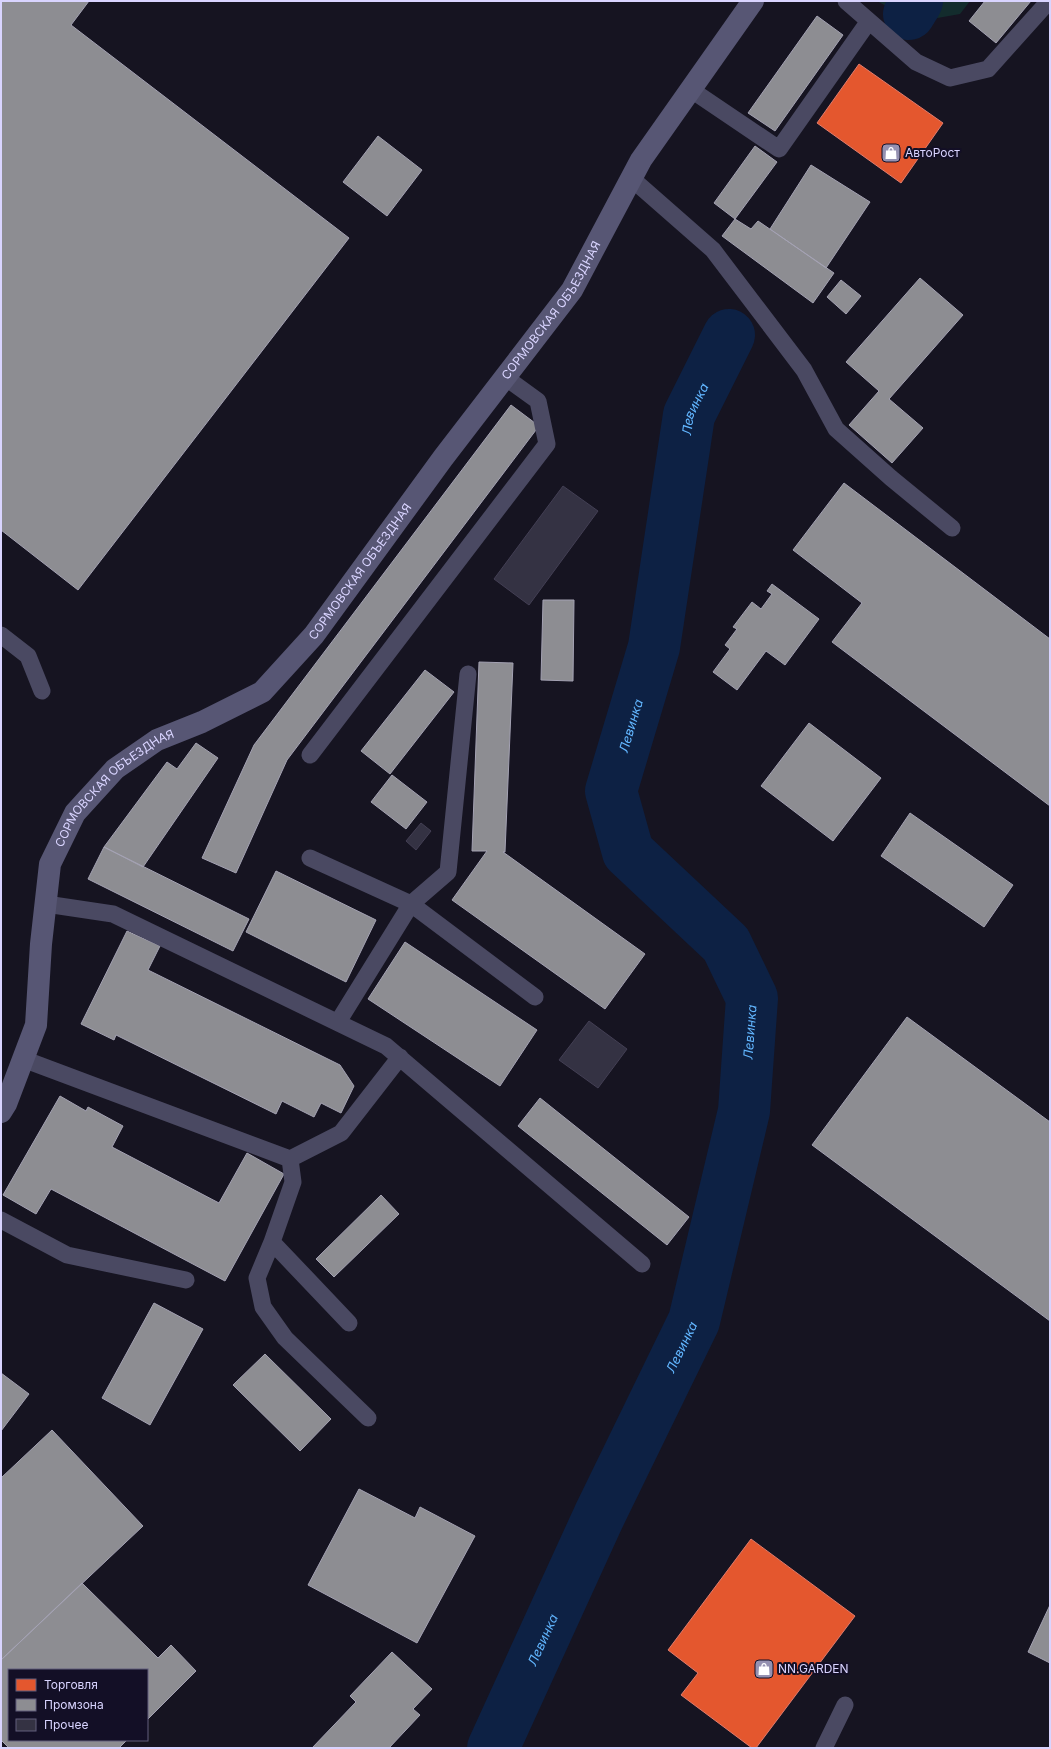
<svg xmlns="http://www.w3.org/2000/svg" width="1051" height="1749" font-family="Inter,sans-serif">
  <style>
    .green { fill: #132c2d }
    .shops { fill: #e4572e; stroke: #e17c6d }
    .industry { fill: #8d8d92; stroke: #a4a2b3 }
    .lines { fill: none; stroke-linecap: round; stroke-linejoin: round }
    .river { stroke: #0d2144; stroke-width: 52 }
    .building { fill: #343243; stroke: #433f54 }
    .lane { stroke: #4a4962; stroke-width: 17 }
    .secondary { stroke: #575674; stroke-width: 22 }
    .labels { text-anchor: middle; stroke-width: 4; stroke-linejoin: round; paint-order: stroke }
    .poi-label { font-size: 12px; fill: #d9d4ff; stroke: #130f26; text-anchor: start }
    .street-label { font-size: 12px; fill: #d9d4ff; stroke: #130f26 }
    .water-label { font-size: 13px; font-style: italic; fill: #62b6ff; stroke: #130f26 }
  </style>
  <rect width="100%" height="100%" fill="#161421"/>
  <path class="green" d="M877,1H970L960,14L915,22Z"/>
  <path class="shops" d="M859,64L943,123L901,183L817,123Z
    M751,1539L855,1616L756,1748H752L681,1695L698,1673L668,1650Z"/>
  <path class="industry" d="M1,1H89L71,25L349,238L78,590L1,530Z
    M985,1H1031L996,43L969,21Z
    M817,16L843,35L775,131L748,113Z
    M378,136L422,170L387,216L343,182Z
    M755,146L777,162L735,219L714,203Z
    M811,165L870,202L826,268L770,229Z
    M735,219L751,229L758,221L834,273L813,303L722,236Z
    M920,278L963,315L889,399L923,428L892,463L849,425L879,391L846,362Z
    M841,280L861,296L846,314L827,297Z
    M511,405L539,426L287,760L236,873L202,858L254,745Z
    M844,483L1050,639V806L832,642L862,603L793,550Z
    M772,584L819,619L785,665L766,651L737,690L713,672L730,649L725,645L737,629L733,627L752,602L761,609L772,594L767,591Z
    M543,600H574L573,681L541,680Z
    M479,662L513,663L505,852H503L645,954L605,1009L452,900L487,851H472Z
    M425,670L454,692L390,774L361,751Z
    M809,723L881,778L833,841L761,786Z
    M196,743L218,758L143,867L104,847L167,762L177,769Z
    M392,775L427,802L406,829L371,802Z
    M910,813L1013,885L984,927L881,856Z
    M104,847L249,919L233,951L88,879Z
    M276,871L376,920L346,982L246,932Z
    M127,931L160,946L148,970L340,1065L354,1086L341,1113L321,1103L314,1117L282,1101L276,1114L116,1035L114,1040L81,1024Z
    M405,942L537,1030L500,1086L368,999Z
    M907,1017L1050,1122V1321L812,1145Z
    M60,1096L86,1111L88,1107L123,1126L112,1147L219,1203L247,1153L284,1174L225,1281L51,1189L36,1214L3,1195Z
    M540,1098L689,1217L667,1245L518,1126Z
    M381,1195L399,1214L334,1277L316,1259Z
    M154,1303L203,1329L150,1425L102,1398Z
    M265,1354L331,1419L300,1451L233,1385Z
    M1,1373L29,1394L1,1431Z
    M52,1430L143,1526L1,1660V1478Z
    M359,1489L415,1518L420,1507L475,1536L417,1643L308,1585Z
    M82,1583L158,1658L171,1645L196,1671L147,1720V1670H9V1740H127L119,1748H9L1,1740V1660Z
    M1050,1605V1663L1028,1652Z
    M392,1652L432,1689L413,1709L420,1715L389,1748H312L356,1702L350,1696Z"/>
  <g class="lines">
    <g class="river">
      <path d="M909,14L917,1"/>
      <path id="s1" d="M493,1748L599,1516L694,1321L744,1111L752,998L726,944L628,852L611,791L654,647L689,415L729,335"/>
    </g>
  </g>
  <path class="building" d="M563,486L598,511L529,605L494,579Z
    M421,823L431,831L416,850L406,841Z
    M589,1021L627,1049L598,1088L559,1060Z"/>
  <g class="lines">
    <path class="lane" d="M846,1L916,62L950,78L988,69L1049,1
      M690,89L779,149L869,21
      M631,178L713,250L804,370L836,429L891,478L952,528
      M1,635L28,656L42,691
      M310,755L547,444L538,401L505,377
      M310,858L411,904L535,997
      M46,904L113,914L386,1046L642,1264
      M338,1022L411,904L448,872L468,674
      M23,1059L290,1159L341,1133L400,1057
      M290,1159L293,1182L272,1242L257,1278L263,1307L285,1338L368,1418
      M1,1220L67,1255L186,1280
      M272,1242L349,1323
      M824,1748L845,1705"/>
    <path class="secondary" id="s2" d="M1,1112L6,1104L36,1025L41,944L50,864L75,813L115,769L157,740L202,722L262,692L314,635L443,458L572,290L641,160L753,1"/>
  </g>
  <defs>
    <g id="shop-square" transform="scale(1)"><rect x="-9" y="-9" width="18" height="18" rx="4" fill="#9591b1" stroke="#130f26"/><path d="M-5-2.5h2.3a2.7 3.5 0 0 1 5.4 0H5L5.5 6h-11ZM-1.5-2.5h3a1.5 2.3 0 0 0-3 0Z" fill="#fff"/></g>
  </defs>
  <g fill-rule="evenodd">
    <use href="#shop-square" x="891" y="153"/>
    <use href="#shop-square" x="764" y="1669"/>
  </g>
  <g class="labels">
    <g class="poi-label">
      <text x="905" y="157">АвтоРост</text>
      <text x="778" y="1673">NN.GARDEN</text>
    </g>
    <g class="street-label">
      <text dy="4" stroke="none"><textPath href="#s2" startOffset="1018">СОРМОВСКАЯ ОБЪЕЗДНАЯ</textPath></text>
      <text dy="4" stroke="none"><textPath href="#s2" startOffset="694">СОРМОВСКАЯ ОБЪЕЗДНАЯ</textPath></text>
      <text dy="4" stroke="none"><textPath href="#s2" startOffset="358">СОРМОВСКАЯ ОБЪЕЗДНАЯ</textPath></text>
    </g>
    <g class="water-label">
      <text dy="5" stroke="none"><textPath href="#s1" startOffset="1451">Левинка</textPath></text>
      <text dy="5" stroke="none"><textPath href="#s1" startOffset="1127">Левинка</textPath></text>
      <text dy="5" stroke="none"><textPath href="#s1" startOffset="767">Левинка</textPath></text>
      <text dy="5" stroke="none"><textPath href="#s1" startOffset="443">Левинка</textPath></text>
      <text dy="5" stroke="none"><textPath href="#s1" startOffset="119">Левинка</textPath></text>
    </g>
  </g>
  <rect width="1051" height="1749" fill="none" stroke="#d9d4ff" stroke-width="4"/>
  <rect x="8" y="1669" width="140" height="72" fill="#130f26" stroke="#625e7d"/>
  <rect x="16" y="1679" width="20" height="12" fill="#e4572e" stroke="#625e7d"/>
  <text x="44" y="1689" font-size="12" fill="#d9d4ff">Торговля</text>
  <rect x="16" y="1699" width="20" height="12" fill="#8d8d92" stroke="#625e7d"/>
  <text x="44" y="1709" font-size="12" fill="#d9d4ff">Промзона</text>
  <rect x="16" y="1719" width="20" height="12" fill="#343243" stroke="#625e7d"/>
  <text x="44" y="1729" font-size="12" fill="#d9d4ff">Прочее</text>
</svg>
